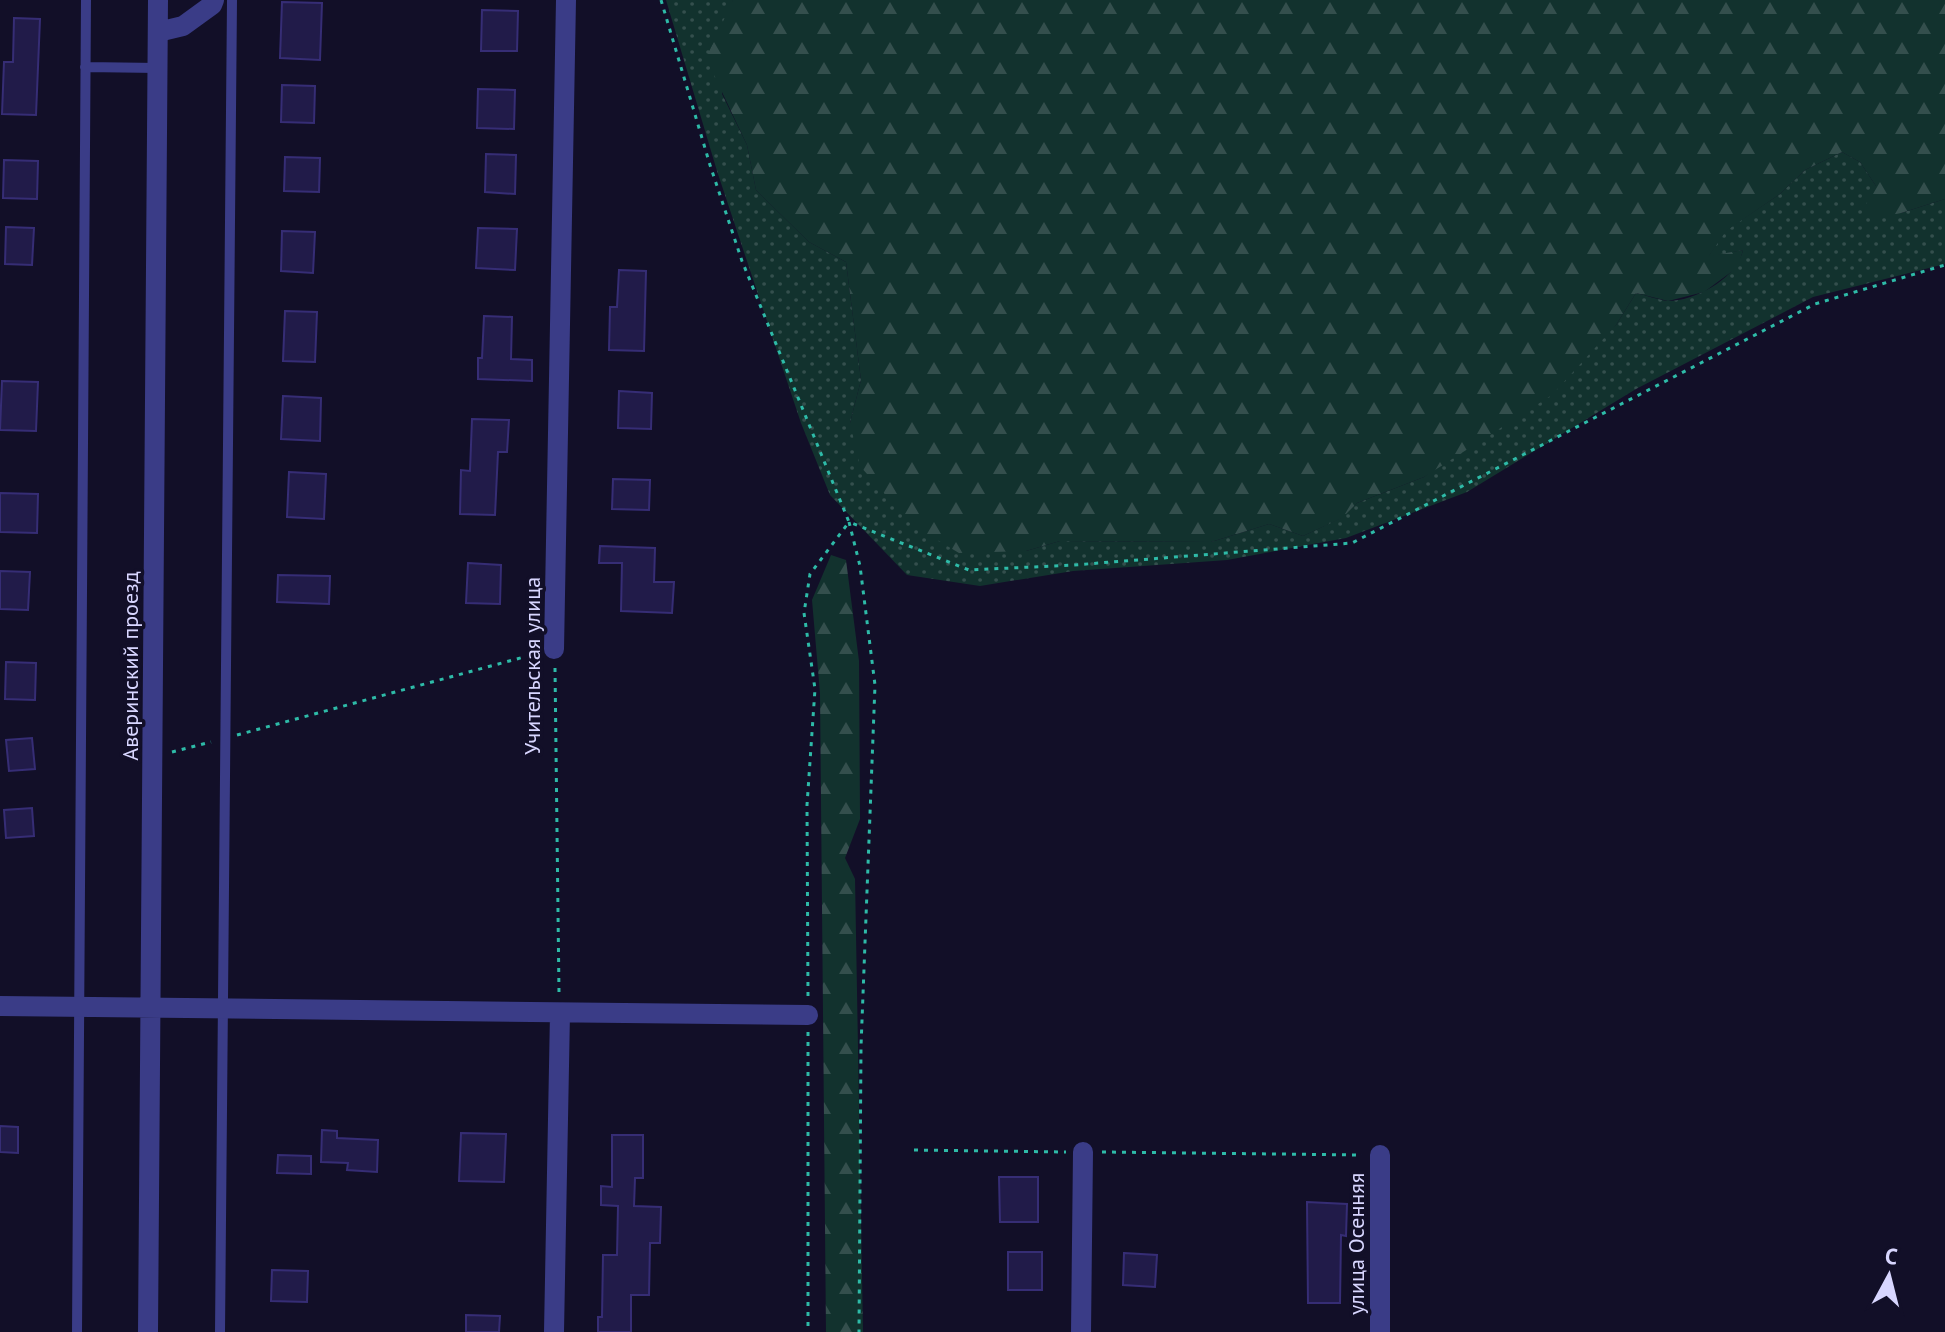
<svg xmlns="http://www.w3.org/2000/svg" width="1945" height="1332" font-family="'PT Sans',sans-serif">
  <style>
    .green { fill: url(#green-dots) }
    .forest { fill: url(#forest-firs) }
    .building { fill: #211b49; stroke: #362d75; stroke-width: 2 }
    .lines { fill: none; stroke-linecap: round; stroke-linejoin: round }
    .path { stroke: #2ebba8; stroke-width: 3; stroke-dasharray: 4 6; stroke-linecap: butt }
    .service { stroke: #3a3c87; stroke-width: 10 }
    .minor { stroke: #3a3c87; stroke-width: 20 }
    .labels { text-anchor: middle; stroke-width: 7; stroke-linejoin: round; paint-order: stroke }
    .street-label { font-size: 22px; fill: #d8d6ff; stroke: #120f28 }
  </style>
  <defs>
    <pattern id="green-dots" width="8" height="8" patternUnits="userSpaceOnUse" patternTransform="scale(2)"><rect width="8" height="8" fill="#12322e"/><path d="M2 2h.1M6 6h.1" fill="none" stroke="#344f4d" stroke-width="1.8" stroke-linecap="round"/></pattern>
    <pattern id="forest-firs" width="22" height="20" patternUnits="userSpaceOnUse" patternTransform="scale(2)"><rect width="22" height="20" fill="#12322e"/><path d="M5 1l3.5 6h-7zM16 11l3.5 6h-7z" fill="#344f4d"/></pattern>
  </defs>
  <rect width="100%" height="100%" fill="#120f28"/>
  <path class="green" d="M666,0H733L722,94L747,145L756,190L809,242L846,262L861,380L850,423L1026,551L1060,541L1211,542L1269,524L1303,536L1341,518L1357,503L1424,477L1616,325L1636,293C1646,295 1658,300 1668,301C1696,301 1737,278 1743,250L1708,257L1725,231L1780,194L1805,170L1842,152L1860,162L1876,186L1901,213L1945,199V264L1813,297L1636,389L1467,492L1346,538L1227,560L1073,571L980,586L907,575L830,495L801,423L717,171Z"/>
  <path class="forest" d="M733,0H1945V199L1901,213L1872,219L1865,206L1876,186L1860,162L1842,152L1805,170L1780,194L1726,231L1709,256L1743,250L1738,267L1704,292L1668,301L1636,293L1616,325L1552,395L1424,477L1357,503L1342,518L1303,536L1269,524L1211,542L1060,541L1026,551L959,553L912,525L860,466L850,423L861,380L846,262L809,242L756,190L747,145L706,58Z
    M831,555L846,560L859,661L860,819L845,858L855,879L863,1332H826L820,693L812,600Z"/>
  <path class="building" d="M282,2L322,3L320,60L280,58Z
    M482,10L518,11L517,51H481Z
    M14,18L40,19L36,115L2,114L4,62H13Z
    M282,85L315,86L314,123L281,122Z
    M478,89L515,90L514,129L477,128Z
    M486,154L516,155L515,194L485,192Z
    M285,157L320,158L319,192L284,191Z
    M4,160L38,161L37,199L3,198Z
    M6,227L34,228L32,265L5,264Z
    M478,228L517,229L515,270L476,268Z
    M282,231L315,232L313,273L281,271Z
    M619,270L646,271L644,351L609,350L610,307H617Z
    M285,311L317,312L315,362L283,361Z
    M484,316L512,317L511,359L532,360V381L478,379V358H482Z
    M2,381L38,382L36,431L0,430Z
    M619,391L652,393L651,429L618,428Z
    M283,396L321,398L320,441L281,439Z
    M472,419L509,420L507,452H498L495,515L460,514L461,470L470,471Z
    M289,472L326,474L324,519L287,517Z
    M613,479L650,480L649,510L612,509Z
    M0,493L38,494L37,533L0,532Z
    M600,546L655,548L654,582H674L672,613L621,611L622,563H599Z
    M468,563L501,565L500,604L466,603Z
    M0,571L30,572L28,610L0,609Z
    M278,575L330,576L329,604L277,602Z
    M6,662L36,663L35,700L5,699Z
    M32,738L35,769L9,771L6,740Z
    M32,808L34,836L6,838L4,810Z
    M0,1126L18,1127V1153L0,1152Z
    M322,1130L337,1131V1138L378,1140L377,1172L347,1170L348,1163L321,1162Z
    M461,1133L506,1134L504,1182L459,1181Z
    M612,1135H643V1178H635L634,1206L661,1207L660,1243H650L649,1295H631V1332H598V1317H602L603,1255H617L618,1206L601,1205V1186L612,1187Z
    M278,1155L311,1156V1174L277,1173Z
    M999,1177H1038V1222H1000Z
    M1307,1202L1347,1204L1346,1236L1341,1235L1340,1303H1308Z
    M1008,1252H1042V1290H1008Z
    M1124,1253L1157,1255L1155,1287L1123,1285Z
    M272,1270L308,1271L307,1302L271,1301Z
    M466,1315L500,1316L499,1332H466Z"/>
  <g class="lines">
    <path class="path" d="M661,0L710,165L742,261L849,522L969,570L1074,565L1352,543L1815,304L1945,265
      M849,522L860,566L875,685L861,1046L859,1332
      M555,668L559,993
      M237,735L535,654
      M172,752L211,742
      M808,996L807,805L815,689L804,613L810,574L849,522
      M808,1032V1332
      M914,1150L1066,1152
      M1102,1152L1362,1155"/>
    <path class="service" d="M85,67L158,68
      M77,1332L86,0
      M220,1332L232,0"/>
    <path class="minor" d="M158,32L183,26L212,5L214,0
      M554,649L566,0
      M0,1006L808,1015
      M1380,1155V1332
      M148,1332L158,0
      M554,1332L560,1013
      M1081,1332L1083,1152"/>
  </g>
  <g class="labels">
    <g class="street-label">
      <text transform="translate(130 666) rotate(-90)" y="8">Аверинский проезд</text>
      <text transform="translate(532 666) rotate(-90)" y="8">Учительская улица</text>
      <text transform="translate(1356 1244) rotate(-90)" y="8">улица Осенняя</text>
    </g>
  </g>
  <g transform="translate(1889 1276) rotate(7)" stroke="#120f28" stroke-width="6" paint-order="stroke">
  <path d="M0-6L14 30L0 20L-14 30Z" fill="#d8d6ff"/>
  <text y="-12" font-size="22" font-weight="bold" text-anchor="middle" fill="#d8d6ff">С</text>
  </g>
</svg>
